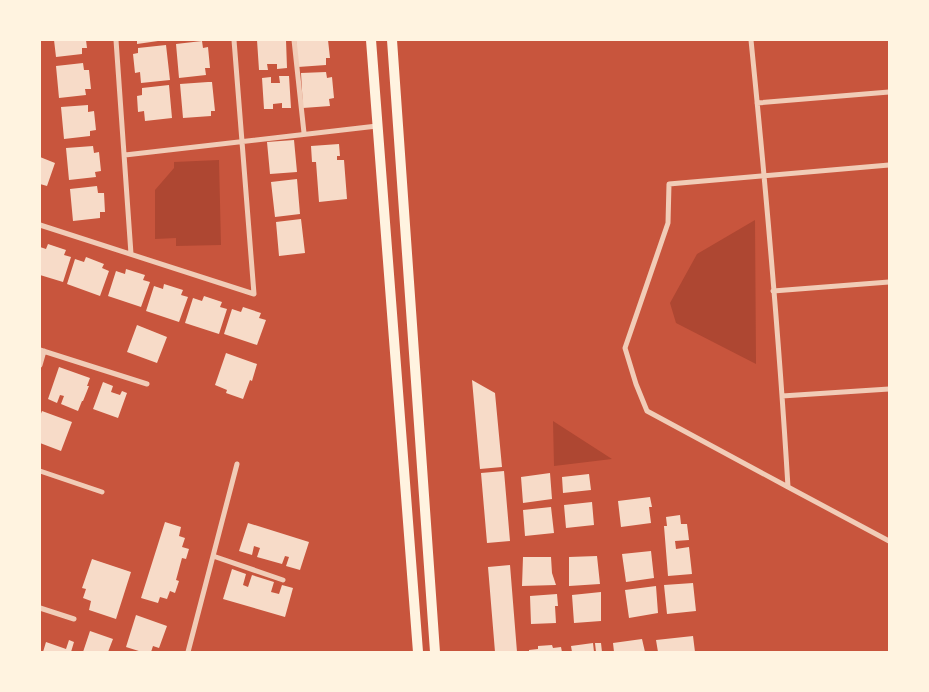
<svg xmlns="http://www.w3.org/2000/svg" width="929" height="692" font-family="'Playfair Display',serif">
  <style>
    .green { fill: #ae4732 }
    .building { fill: #f7dbc8 }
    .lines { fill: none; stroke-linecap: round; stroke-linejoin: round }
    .minor { stroke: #f1ccb7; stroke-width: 5 }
    .secondary { stroke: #fff3e0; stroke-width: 10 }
  </style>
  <rect width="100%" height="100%" fill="#c8553d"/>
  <path class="green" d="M219,160L221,245L176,246V238L155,239V190L174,168V162Z
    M755,220L756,364L676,323L670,303L697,254Z
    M553,421L612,459L554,466Z"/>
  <path class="building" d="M54,40H86L87,48H82V54L56,57Z
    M137,40H158V41L137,44Z
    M257,40H286L287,68L277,69V64H267L268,70H259Z
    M296,40H328L330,58H326V65L298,67Z
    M202,41L203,48L208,47L210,68H205L206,75L179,78L176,44Z
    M166,45L170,80L141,83L140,72L135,73L133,54L138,53V48Z
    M83,63L84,70H89L91,89H85L86,95L59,98L56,66Z
    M326,72L327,78L332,77L334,98L329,99L330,106L303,108L301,73Z
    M279,76H289L291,108H282V103L273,104V109H264L262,78L271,77V83H280Z
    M208,82H212L215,111H211V116L183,118L180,84Z
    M169,85L172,118L145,121L144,111L138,112L137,96L142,95V88Z
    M88,105V112L94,111L96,130L90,131V136L64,139L61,107Z
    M294,140L297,172L270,174L267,142Z
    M339,144L340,156H337V160H344L347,199L319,202L316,162H312L311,146Z
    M93,146L94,153L99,152L101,171L95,172L96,177L69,180L66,148Z
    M40,157L55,163L47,186L40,184Z
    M297,179L300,214L275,217L271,182Z
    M97,186L98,193H104L105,212H100V218L73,221L70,189Z
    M301,219L305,253L279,256L276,222Z
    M48,244L66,250L64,255L71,257L63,282L40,275V247L46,249Z
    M86,257L104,264L102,268L109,271L100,296L67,284L75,259L84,262Z
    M126,269L145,275L143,280L150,282L141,307L108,296L116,271L125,274Z
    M164,284L183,290L181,295L188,297L179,322L146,311L154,286L163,289Z
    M204,296L222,302L220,307L227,309L219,334L185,323L193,298L202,301Z
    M243,307L261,313L259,318L266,320L257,345L224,334L232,309L241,312Z
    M137,325L167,337L157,363L127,352Z
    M226,353L257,364L252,381L250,380L243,399L226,393L227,390L215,385Z
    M59,367L90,378L87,386H89L83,401H82L78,411L61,404L64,396L60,395L57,403L48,399Z
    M472,380L495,393L502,467L480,469Z
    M103,382L113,386L111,392L120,395L122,391L127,393L118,418L93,409Z
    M42,411L72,422L61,451L40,443V416Z
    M504,471L510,541L487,543L481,473Z
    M550,473L552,499L523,503L521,477Z
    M589,474L591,490L563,493L562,477Z
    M650,497L652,507H649L651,523L621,527L618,501Z
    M592,502L594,525L566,528L564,505Z
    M551,507L554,533L525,536L523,510Z
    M680,515L681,524H687L689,540L675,541L676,549L689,547L692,574L668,576L664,526H667L666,517Z
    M165,522L181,527L179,536L185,538L182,547L189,549L186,559L182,558L176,580L179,581L175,593L170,591L167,599L160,597L158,603L141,598Z
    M248,523L309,542L300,570L286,566L289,557L285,556L282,564L257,557L260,548L254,546L252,555L239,551Z
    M651,551L654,578L626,582L622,554Z
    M597,556L600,584L569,586V557Z
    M523,557H551L552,573L556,585L522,586Z
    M92,559L131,572L116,619L89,610L91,601L83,598L86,589L82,588Z
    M510,565L517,652H495L488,567Z
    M232,569L246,574L243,585L248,587L252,575L274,582L271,592L279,594L282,585L293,588L285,617L223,599Z
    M693,583L696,611L667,614L664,585Z
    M656,586L658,613L629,618L625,590Z
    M601,592V621L574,623L572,595Z
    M557,594L558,606H555L556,623L531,624L530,596Z
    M136,615L167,626L159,648L153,646L151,652H142L126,647Z
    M90,631L113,639L108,652H83Z
    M693,636L695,652H658L656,640Z
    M642,639L645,652H614L613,643Z
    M69,640L74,642L71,652H43L46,642L66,649Z
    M593,643L594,652H572L571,646Z
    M595,643H601L602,652H596Z
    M552,645L553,648L561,647L562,652H529V650L538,649V646Z"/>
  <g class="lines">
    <path class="minor" d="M116,40L131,254
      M294,40L304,133
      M751,40C766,189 779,338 788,487L647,411L636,384L625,348L668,223L669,184L889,165
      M757,103L889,92
      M125,155L377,126
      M40,225L254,294L234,40
      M773,291L889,282
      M40,350L147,384
      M40,365L44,351
      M782,396L889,389
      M40,471L102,492
      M788,487L889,541
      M213,556L283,580
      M40,608L74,619
      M188,652L237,464"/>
    <path class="secondary" d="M371,40L418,652
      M392,40L435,652"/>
  </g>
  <rect width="929" height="692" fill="none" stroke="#fff3e0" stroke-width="82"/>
</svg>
